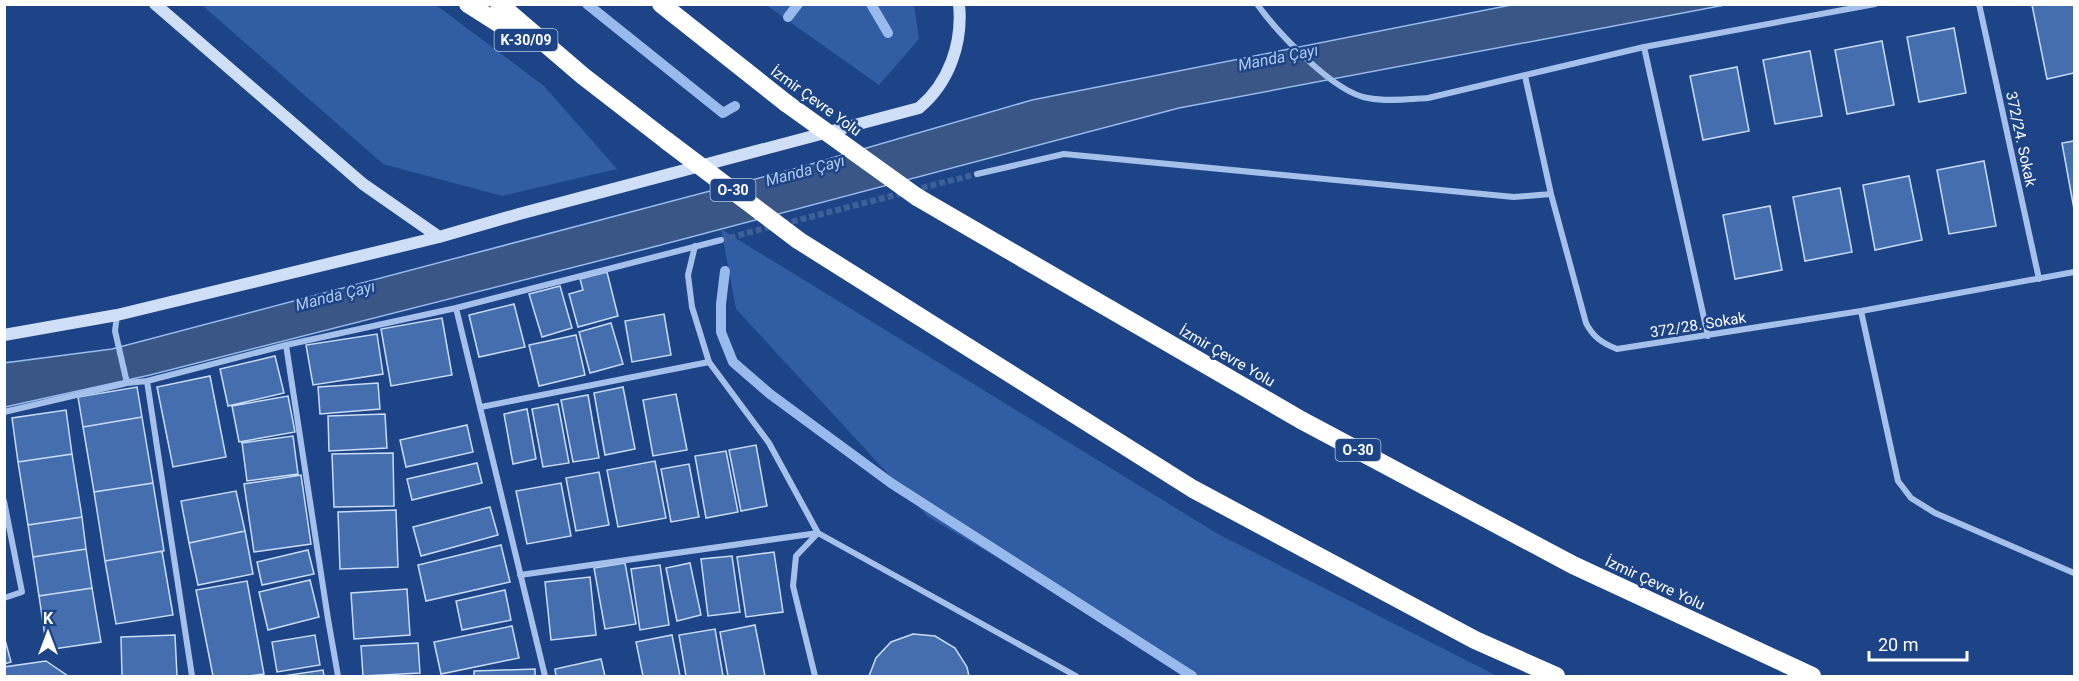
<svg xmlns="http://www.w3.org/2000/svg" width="2079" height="681" font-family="Roboto,sans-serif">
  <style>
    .green { fill: #305da4 }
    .water { fill: #395686; stroke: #98baed; stroke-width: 1.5 }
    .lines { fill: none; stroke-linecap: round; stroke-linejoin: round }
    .stream { stroke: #98baed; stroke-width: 10 }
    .building { fill: #456eaf; stroke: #c9dcf8; stroke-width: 1.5 }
    .street-tunnel { stroke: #3e6098; stroke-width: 6; stroke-dasharray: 6 3; stroke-linecap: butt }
    .street { stroke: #a5c0eb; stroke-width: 6 }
    .secondary { stroke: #d0dff8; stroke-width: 12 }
    .highway { stroke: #fff; stroke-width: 18 }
    .highway-bridge { stroke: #fff; stroke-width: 18 }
    .labels { text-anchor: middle; stroke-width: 5; stroke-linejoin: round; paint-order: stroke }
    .shield { fill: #1c4486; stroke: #bbc7db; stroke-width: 1.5 }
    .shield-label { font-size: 14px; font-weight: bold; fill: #fff }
    .street-label { font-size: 15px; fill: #fff; stroke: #1c4486 }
    .water-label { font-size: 16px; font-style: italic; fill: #b0caf2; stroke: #1c4486 }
  </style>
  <rect width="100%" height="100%" fill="#1c4486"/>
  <path class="green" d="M202,5H436L544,86L617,169L502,196L383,164Z
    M766,5H914L919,39L879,85Z
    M721,229L1218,534L1497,676H1196L927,516L736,309Z"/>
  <path class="water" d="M1511,5H1725L1179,108L657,246L150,375L5,407L4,363L112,349L801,167L1032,100Z"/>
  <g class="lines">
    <path class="stream" d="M587,4L723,113L735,106
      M871,4L888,33
      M788,17L798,4
      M725,271L721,304V332L733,362L770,394L891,483L1192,676"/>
  </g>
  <path class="building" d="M2074,4V73L2047,79L2032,5Z
    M1954,28L1966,93L1919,102L1907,37Z
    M1882,41L1894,105L1847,114L1835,50Z
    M1810,51L1822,116L1775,124L1763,60Z
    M1737,67L1749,131L1703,140L1690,76Z
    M2074,141V209L2062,143Z
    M1984,161L1996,226L1949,234L1937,170Z
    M1909,176L1922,240L1875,250L1863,185Z
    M1840,188L1852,252L1805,261L1793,197Z
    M1770,206L1782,270L1735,279L1723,215Z
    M607,272L618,316L578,327L569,294L583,290L580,279Z
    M560,286L572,328L542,337L529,294Z
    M514,304L525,347L479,357L469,315Z
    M664,314L671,355L632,362L625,321Z
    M442,318L452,375L391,386L381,329Z
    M611,323L623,364L590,373L579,332Z
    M377,334L383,374L313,385L306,345Z
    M576,335L585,375L539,386L529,345Z
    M275,356L284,393L228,406L220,369Z
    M210,376L226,457L173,467L157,387Z
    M378,383L380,409L320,414L318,387Z
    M137,387L142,417L83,427L78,397Z
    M623,387L635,449L605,455L594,393Z
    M676,394L687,450L653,456L643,400Z
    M588,395L599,458L573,462L561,400Z
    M288,396L295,432L239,442L232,406Z
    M558,404L569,463L543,467L532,409Z
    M527,409L536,459L513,464L504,414Z
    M66,410L72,454L18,462L12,418Z
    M385,414L387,448L329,451L328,416Z
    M142,417L153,483L94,492L83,427Z
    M467,425L473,452L406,467L400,440Z
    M293,436L298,474L247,481L242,443Z
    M756,445L767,506L741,511L729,450Z
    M726,451L738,512L706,518L695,456Z
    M393,453L394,506L334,507L332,454Z
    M72,454L82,517L28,525L18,462Z
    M655,461L666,518L618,527L607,470Z
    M477,463L482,483L412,500L407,479Z
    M689,464L699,517L671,522L661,469Z
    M599,472L609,525L576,531L566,478Z
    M301,475L311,544L254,552L244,484Z
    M153,483L164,551L105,561L94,492Z
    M561,483L571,536L527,544L516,491Z
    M236,491L245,531L189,543L181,501Z
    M490,507L498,535L421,556L413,527Z
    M396,510L398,567L340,569L338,512Z
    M82,517L86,549L33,557L28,525Z
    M245,531L253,574L198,585L189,543Z
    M501,545L510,582L426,601L418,565Z
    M86,549L92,588L39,596L33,557Z
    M308,550L314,574L262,585L257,562Z
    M162,551L173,615L116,624L105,561Z
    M774,552L783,612L746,617L737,557Z
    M732,556L740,612L708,616L701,559Z
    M625,563L636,624L605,629L594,568Z
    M690,563L701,615L677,621L666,568Z
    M660,565L669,625L640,630L631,569Z
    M590,577L596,635L551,640L545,582Z
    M310,580L319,617L268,630L259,592Z
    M247,581L264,674L249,676H213L196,590Z
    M92,588L101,642L47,650L39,596Z
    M407,589L410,635L354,639L351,593Z
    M505,590L511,620L462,630L456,601Z
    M755,625L765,676H728L720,632Z
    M512,626L519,658L441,674L434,642Z
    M715,629L723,676H686L679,635Z
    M913,634L935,636L955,648L967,667L969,676H869L876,658L891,642Z
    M175,635L177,676H122L121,637Z
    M315,635L320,665L277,672L272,642Z
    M672,635L680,676H643L636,642Z
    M4,636L11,662L4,664Z
    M418,643L420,673L363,676L361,646Z
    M601,659L605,676H556L555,669Z
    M46,661L68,676H4V667Z
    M535,669V676H474V671Z
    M323,670L324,676H283Z"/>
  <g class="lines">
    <path class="street-tunnel" d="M913,190L977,174
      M783,224L903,193
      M721,240L773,226"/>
    <path class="street" d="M1257,4C1277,32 1334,93 1368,98C1388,102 1409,99 1428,98L1644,47L1875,4
      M1979,4L2039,279
      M1644,47L1708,336
      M1525,76L1551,194L1586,323C1593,337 1602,343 1617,349L1861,311L2074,272
      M977,174L1064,154L1514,197L1551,194
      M695,246L688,275L692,307L709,362L769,443L818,533L796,556L793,586L815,676
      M456,308L545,676
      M1861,311L1898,481L1911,498L1935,513L2074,573
      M117,315L115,331L127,383
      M286,345L328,619L338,676
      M147,381L192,676
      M481,407L709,362
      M4,412L127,383L147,381L286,345L456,308L721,240
      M4,501L22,592L4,598
      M520,575L818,533L1076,676"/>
    <path class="secondary" d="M155,4L363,184L439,237
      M4,335L117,315L439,237L519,214L919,108C949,83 963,43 959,4"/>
    <path class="highway" d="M468,4L528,42
      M499,4L583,76L667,141
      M661,4L786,103
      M917,197L1301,420L1573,565L1812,676
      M798,240L1193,489L1475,640L1556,676"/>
    <path class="highway-bridge" d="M786,103L917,197
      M667,141L798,240"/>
  </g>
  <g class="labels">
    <g class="shield">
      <rect x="494.5" y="29" width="63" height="22" rx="4.5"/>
      <rect x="710.5" y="179" width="45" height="22" rx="4.5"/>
      <rect x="1335.5" y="439" width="45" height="22" rx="4.5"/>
    </g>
    <g class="shield-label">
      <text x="526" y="45">K-30/09</text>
      <text x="733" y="195">O-30</text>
      <text x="1358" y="455">O-30</text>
    </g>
    <g class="street-label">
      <text transform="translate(816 101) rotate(36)" y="5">İzmir Çevre Yolu</text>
      <text transform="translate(2021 139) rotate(78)" y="5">372/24. Sokak</text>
      <text transform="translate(1698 325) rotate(-9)" y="5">372/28. Sokak</text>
      <text transform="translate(1227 356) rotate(30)" y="5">İzmir Çevre Yolu</text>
      <text transform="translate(1655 583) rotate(25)" y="5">İzmir Çevre Yolu</text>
    </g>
    <g class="water-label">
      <text transform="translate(1278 57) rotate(-11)" y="6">Manda Çayı</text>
      <text transform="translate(805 170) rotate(-15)" y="6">Manda Çayı</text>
      <text transform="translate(335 295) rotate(-14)" y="6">Manda Çayı</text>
    </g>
  </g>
  <rect width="2079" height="681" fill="none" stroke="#ffffff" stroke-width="12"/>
  <g transform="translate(48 633)" stroke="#1c4486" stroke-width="4.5" paint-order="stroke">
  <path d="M0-4.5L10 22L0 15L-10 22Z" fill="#ffffff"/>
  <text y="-9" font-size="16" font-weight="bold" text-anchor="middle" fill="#ffffff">K</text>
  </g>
  <path d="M1869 651v9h98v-9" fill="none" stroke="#ffffff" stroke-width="3"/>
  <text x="1878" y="651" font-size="18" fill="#ffffff" stroke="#1c4486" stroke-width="4.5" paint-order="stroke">20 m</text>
</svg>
